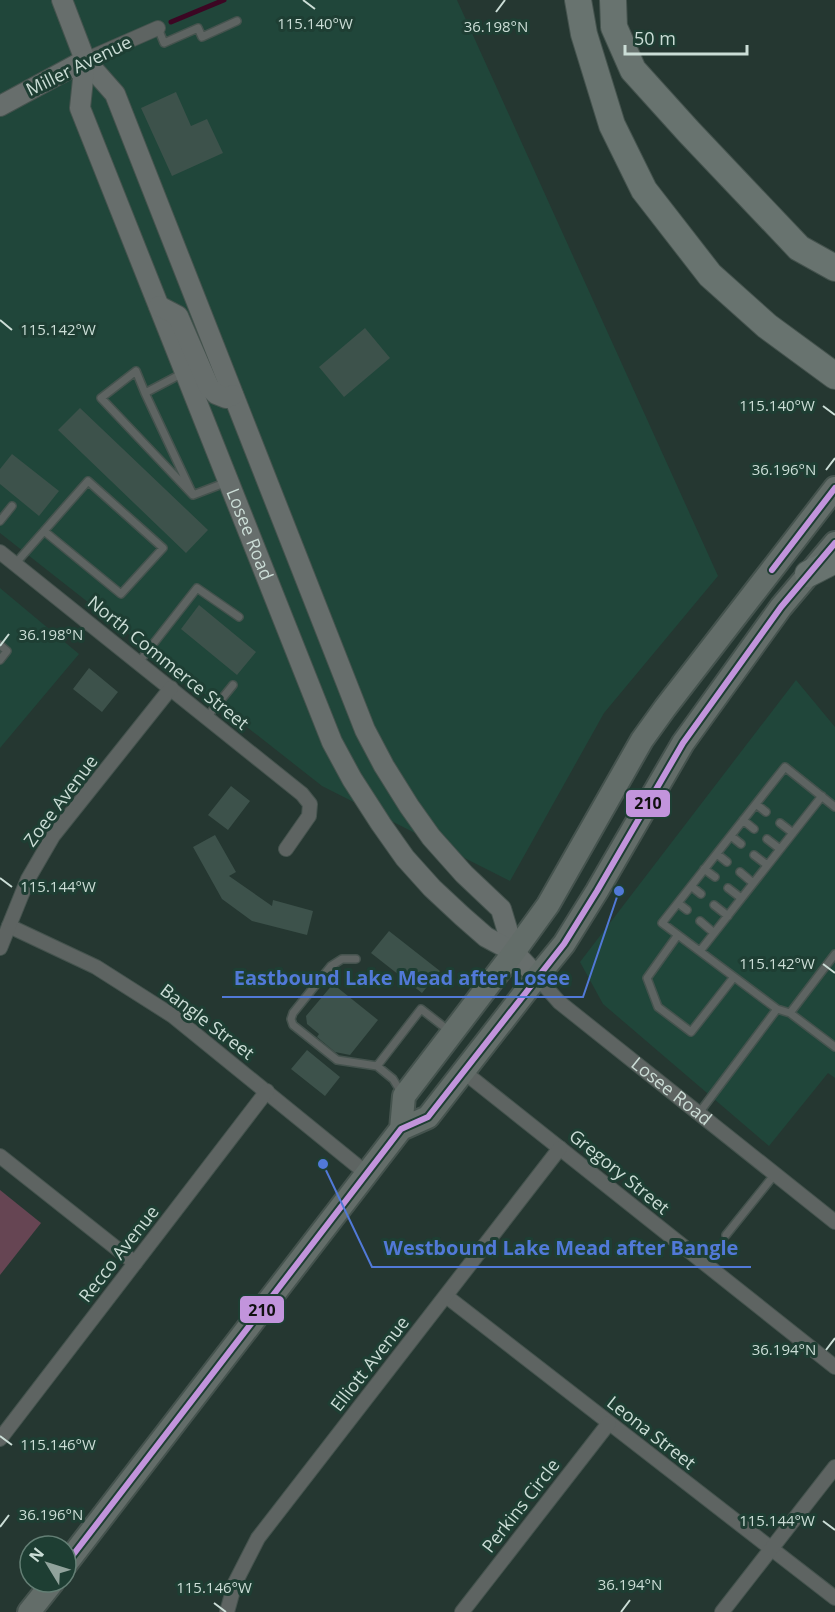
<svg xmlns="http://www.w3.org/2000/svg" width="835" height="1612" font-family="'Open Sans',sans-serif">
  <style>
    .built { fill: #20463a }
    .green { fill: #664553 }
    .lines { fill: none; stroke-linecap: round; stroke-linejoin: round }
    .stream { stroke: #3c0623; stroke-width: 5 }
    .building { fill: #3d524b }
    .lane-casing { stroke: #45534e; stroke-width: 10 }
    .street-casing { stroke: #45534e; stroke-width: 16 }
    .secondary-casing { stroke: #45534e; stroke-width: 22 }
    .primary-casing { stroke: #45534e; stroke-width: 26 }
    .highway-casing { stroke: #45534e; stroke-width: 28 }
    .lane { stroke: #5e6462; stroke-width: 7 }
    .street { stroke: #5e6462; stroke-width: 14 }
    .secondary { stroke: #676e6c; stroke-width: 20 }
    .primary { stroke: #636d69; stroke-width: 22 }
    .highway { stroke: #68736f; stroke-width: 26 }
    .bus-1-casing { stroke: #1e3e33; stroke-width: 10 }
    .bus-1 { stroke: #c294dc; stroke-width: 6 }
    .ticks { fill: none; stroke: #cbddd6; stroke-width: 2 }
    .labels { text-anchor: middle; stroke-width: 6; stroke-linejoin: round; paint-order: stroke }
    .street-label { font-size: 18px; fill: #cbddd6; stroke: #1e3e33 }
    .ticks-label { font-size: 15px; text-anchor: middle; fill: #cbddd6; stroke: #1e3e33; stroke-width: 6; stroke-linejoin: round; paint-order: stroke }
    .leader { fill: none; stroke: #5179d7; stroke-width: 2 }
    .callout-dot { fill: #5179d7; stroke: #1e3e33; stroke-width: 2 }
    .callout-label { font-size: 20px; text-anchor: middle; font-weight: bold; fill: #5179d7; stroke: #1e3e33; stroke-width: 6; stroke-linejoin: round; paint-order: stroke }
    .line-badge { stroke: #1e3e33; stroke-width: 2 }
    .pale-badge-label { font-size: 16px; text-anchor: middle; font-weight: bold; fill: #111 }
  </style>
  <rect width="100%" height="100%" fill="#253731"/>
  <path class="built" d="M0,0H457L718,576L604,713L510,881L322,786L0,533Z
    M0,588L79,654L0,748Z
    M796,680L835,727V1078L828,1073L769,1146L603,1004L580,962Z"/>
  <path class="green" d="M0,1190L41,1223L0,1275Z"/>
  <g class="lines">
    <path class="stream" d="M171,22L224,0"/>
  </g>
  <path class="building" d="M176,92L191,126L207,119L223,153L172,176L141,108Z
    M365,328L390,358L344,397L319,367Z
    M80,408L208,530L186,553L58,430Z
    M12,454L59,491L39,516L0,484V469Z
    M199,605L256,652L237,675L181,629Z
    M89,668L118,692L102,712L73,689Z
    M231,786L250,801L228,830L208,815Z
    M215,835L236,872L229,876L272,906L273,900L313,911L307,935L252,921L222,899L193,847Z
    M389,931L440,971L422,993L371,953Z
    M333,984L378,1020L350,1055L335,1052L317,1037L319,1034L307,1024L306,1016Z
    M307,1050L340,1077L325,1096L291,1069Z"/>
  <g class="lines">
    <g class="lane-casing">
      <path id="lane" d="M158,28L164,43L198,28L202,37L237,21
        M145,393L193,495L101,398L136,371L145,393L183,373
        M193,495L227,482
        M0,521L12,506
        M15,564L88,481L163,548L121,594L44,531
        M0,645L7,651L0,660
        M139,662L197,588L239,617
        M207,717L233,685
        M756,804L766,812
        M743,820L754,829
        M780,823L793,833
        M731,836L741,844
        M767,839L780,849
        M717,854L727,862
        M754,855L767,865
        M704,869L715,877
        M740,872L753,883
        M691,886L701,894
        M728,888L741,898
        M678,903L687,910
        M714,905L728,916
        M700,921L714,933
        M677,936L647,978L658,1007L691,1032L734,977
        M700,951L822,796
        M356,959H342L331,966L293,1013L291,1019L293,1025L337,1060L377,1066
        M777,1009L790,1013L835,1047
        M790,1013L835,954
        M401,1092L393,1079L377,1066L421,1009L448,1030
        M699,1113L777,1009L662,923L785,767L835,807
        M726,1235L775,1174"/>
    </g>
    <g class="street-casing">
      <g id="street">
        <path d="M85,60L158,28"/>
        <path d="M0,552L302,794L310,804L309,816L286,849"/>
        <path d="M9,926L96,967L173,1016L366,1173"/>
        <path d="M0,948L28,879L53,836L171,688"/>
        <path id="s1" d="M537,977L559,1002L835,1222"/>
        <path d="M464,1072L835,1367"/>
        <path d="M0,1156L135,1263"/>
        <path d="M446,1296L835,1598"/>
        <path d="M0,1439L267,1091"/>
        <path d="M227,1612L235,1583L258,1538L560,1148"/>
        <path d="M462,1612L609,1423"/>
        <path d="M722,1612L835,1467"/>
      </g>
    </g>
    <g class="secondary-casing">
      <g id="secondary">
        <path d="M62,0L85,60L115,94L365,730L384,766L409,806L431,837L464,874L501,909L514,952"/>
        <path id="s2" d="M85,60L80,108L332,742L352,779L381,824L405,858L432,888L462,916L486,937L514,952L537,977"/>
        <path d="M0,106L85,60"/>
        <path d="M159,306L178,316L209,387L216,394L226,398L233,395"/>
      </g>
    </g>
    <g class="primary-casing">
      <path id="primary" d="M401,1129L404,1096L514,952L548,905L642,740L665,708L835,488
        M66,1564L401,1129L428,1117L537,977L564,944L597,891L683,743L781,607L835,543
        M29,1612L53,1582"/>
    </g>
    <g class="highway-casing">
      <path id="highway" d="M578,0L584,34L612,125L644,190L710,275L767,326L835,376
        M613,0L614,27L633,70L689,132L799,248L835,268
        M808,574L835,560"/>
    </g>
    <use href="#lane" class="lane"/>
    <use href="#street" class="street"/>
    <use href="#secondary" class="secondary"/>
    <use href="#primary" class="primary"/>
    <use href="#highway" class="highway"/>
    <g class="bus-1-casing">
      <path id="bus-1" d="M772,570L835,488
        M66,1564L401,1129L428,1117L564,944L597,891L683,743L781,607L835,543"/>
    </g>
    <use href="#bus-1" class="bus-1"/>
  </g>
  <path class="ticks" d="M303,0L315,9M496,12L505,0M0,320L12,330M823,406L835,415M826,470L835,458M0,646L9,634M0,878L12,887M823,964L835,973M826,1350L835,1338M0,1436L12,1445M823,1521L835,1530M0,1527L9,1515M214,1603L226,1612M621,1612L630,1600"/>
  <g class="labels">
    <g class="street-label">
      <text transform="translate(79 66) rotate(-26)" y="6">Miller Avenue</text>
      <text dy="6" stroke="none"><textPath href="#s2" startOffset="507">Losee Road</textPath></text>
      <text transform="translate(168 663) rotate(39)" y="6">North Commerce Street</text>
      <text transform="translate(61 801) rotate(-53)" y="6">Zoee Avenue</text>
      <text transform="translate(207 1022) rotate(37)" y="6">Bangle Street</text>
      <text dy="6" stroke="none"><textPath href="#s1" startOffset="177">Losee Road</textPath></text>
      <text transform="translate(619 1172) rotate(39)" y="6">Gregory Street</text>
      <text transform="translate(119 1254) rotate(-52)" y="6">Recco Avenue</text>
      <text transform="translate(370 1364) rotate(-52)" y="6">Elliott Avenue</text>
      <text transform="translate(651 1433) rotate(38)" y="6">Leona Street</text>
      <text transform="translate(521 1506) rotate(-52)" y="6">Perkins Circle</text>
    </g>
  </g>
  <g class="ticks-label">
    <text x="315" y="29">115.140°W</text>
    <text x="496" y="32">36.198°N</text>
    <text x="58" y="335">115.142°W</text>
    <text x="777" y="411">115.140°W</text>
    <text x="784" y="475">36.196°N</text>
    <text x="51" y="640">36.198°N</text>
    <text x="58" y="892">115.144°W</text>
    <text x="777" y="969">115.142°W</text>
    <text x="784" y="1355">36.194°N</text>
    <text x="58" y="1450">115.146°W</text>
    <text x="51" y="1520">36.196°N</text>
    <text x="777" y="1526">115.144°W</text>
    <text x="630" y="1590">36.194°N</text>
    <text x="214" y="1593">115.146°W</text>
  </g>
  <path class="leader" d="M619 891L583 997H222M323 1164L372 1267H751"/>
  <g class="callout-dot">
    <circle cx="619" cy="891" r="6"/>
    <circle cx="323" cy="1164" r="6"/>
  </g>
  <g class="callout-label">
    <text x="402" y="985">Eastbound Lake Mead after Losee</text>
    <text x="561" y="1255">Westbound Lake Mead after Bangle</text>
  </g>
  <g class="line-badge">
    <rect x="625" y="789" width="46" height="29" rx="6" fill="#c294dc"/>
    <rect x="239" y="1295" width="46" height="29" rx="6" fill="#c294dc"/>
  </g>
  <g class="pale-badge-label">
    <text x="648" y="809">210</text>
    <text x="262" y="1316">210</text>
  </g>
  <g transform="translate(48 1564) rotate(308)"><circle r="28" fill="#1e3e33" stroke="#637e74" stroke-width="1.5"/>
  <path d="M0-4.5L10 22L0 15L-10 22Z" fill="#91a39c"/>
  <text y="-9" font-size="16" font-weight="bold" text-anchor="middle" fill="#cbddd6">N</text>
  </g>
  <path d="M625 45v9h122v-9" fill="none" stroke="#cbddd6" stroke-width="3"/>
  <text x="634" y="45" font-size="18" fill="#cbddd6" stroke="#1e3e33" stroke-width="4.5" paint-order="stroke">50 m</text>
</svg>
